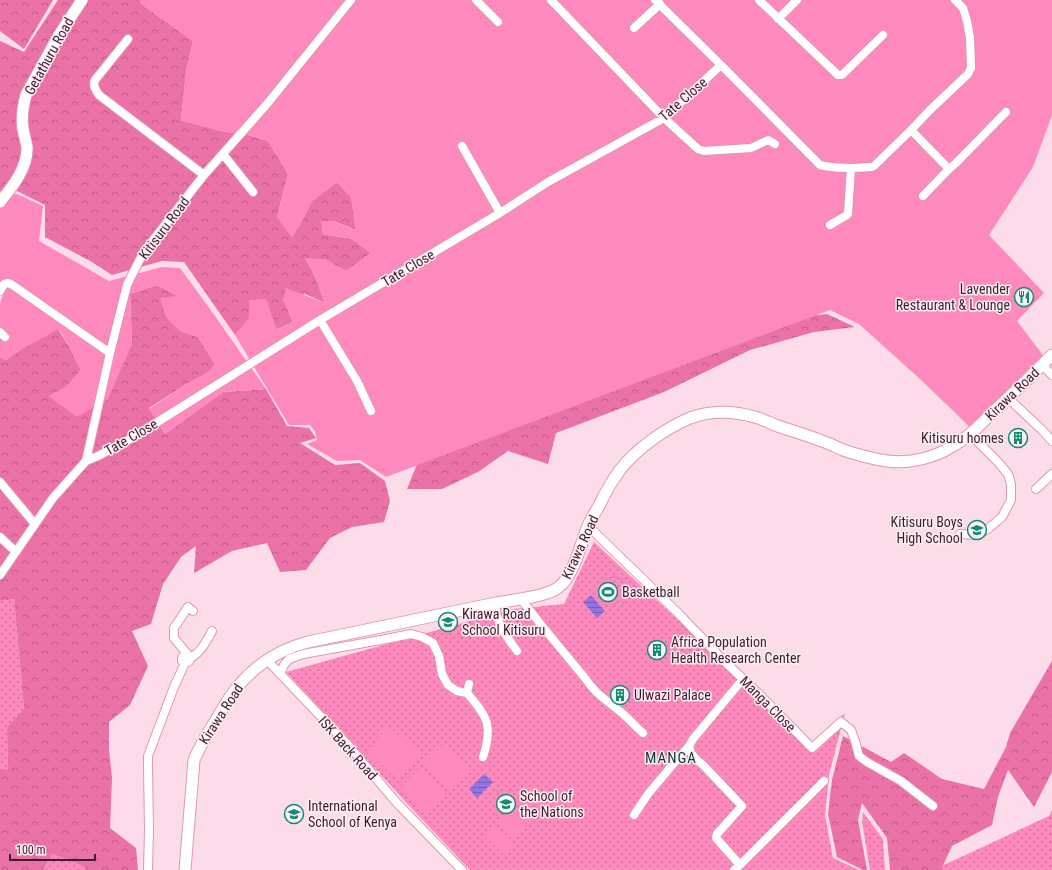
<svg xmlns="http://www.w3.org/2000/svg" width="1052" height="870" font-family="'Roboto Condensed',sans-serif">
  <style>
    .grass { fill: url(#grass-dots) }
    .forest { fill: url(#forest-crowns) }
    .green { fill: #fe89bc }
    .water { fill: url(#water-rules) }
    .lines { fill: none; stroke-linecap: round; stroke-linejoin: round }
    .minor-casing { stroke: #e197b4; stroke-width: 10 }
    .major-casing { stroke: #e197b4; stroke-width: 13 }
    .minor { stroke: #fff; stroke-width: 8 }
    .major { stroke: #fff; stroke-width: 11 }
    .labels { text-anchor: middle; stroke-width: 3; stroke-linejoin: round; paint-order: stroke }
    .street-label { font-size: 14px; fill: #3c1f2b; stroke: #ffeef4 }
    .poi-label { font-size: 14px; fill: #3c1f2b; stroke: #ffeef4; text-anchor: start }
    .neighbourhood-label { font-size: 15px; letter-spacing: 1px; fill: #053f33; stroke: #ffeef4 }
  </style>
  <defs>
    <pattern id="grass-dots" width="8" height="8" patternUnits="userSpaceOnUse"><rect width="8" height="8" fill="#fe89bc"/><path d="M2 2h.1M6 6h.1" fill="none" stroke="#cf6f99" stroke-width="1.8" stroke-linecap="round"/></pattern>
    <pattern id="forest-crowns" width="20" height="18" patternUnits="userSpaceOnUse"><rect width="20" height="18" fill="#ea72a7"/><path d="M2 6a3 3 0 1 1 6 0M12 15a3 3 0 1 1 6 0" fill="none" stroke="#bf5d88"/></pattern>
    <pattern id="water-rules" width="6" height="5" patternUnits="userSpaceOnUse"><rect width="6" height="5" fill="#9174e0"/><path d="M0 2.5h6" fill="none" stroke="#785fb6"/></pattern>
  </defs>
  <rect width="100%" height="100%" fill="#fcdce8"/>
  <path class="grass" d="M594,542L811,744L845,713L829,775L825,815L833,858L859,870H470L414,811L286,672L513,609L564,604Z
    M14,599L24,709L7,727L8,771L0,769V601Z
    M1052,810V870H933L1049,816Z
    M863,812L883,839L885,870H870L862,822Z
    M52,854L85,867V870H43Z"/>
  <path class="forest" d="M0,0H53L24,49L0,31Z
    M58,0H140V3L193,41L186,72L181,120L221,131L248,135L268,141L288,174L277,217L299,227L312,201L337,182L351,197L356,230L333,221L322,234L352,239L371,253L346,271L324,259H306L314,274L325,303L305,294L283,299L293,322L276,330L266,300L235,335L184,262L162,261L112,275L92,262L45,237V205L17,191L0,194V41L24,52Z
    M157,285L178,296L180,331L198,337L215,364L210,371L185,385L149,408L165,434L223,392L266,389L287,426L309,428L316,438L300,443L335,465L360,463L385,481L390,501L384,522L352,527L330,538L306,570L280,572L267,543L232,551L194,573L196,546L181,557L163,584L151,624L132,631L148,666L130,705L109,722V749L112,778L110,828L136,848L138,870H85V867L52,854L43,870H0V769L8,770L7,727L24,709L14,599L0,601V357L6,360L23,348L58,329L70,348L81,370L66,387L49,396L77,416L132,344L130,294Z
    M827,314L855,327L814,332L750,350L664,392L556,433L548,464L508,451L478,472L442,489H407L427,439L762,321Z
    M1052,661V772L1034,807L1008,770L998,797L992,825L952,846L941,870H890L887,838L862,803L858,820L867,870H863L837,857L828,814L832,780L843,736L891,762L904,753L942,779L984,789L1006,747L1010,733Z"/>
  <path class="green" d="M140,0H1052V115L1033,167L989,235L1044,293L1017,321L1045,358L972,429L920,379L859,324L830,310L386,477L360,460L337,461L307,444L317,440L315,431L310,425H289L235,335L249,318V300L266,299L277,330L293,322L283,299L286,288L325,303L314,274L306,258L324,259L346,271L371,253L352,239L322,234L321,221H332L355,230L351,197L337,182L312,201L299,227L292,238L277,217L288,174L268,141L248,135L221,131L181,120L186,72L193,41L140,3Z
    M17,194L43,206L39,241L109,281L162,267L180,268L210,309L266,389L223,392L165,434L149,409L185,385L210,371L215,364L198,337L180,331L166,318L160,298L178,296L157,285L130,294L132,344L108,399L77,417L48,396L66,387L81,370L70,348L59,329L23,348L6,360L0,357V304L5,288L0,289V196Z
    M605,578L621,596L612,605L596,587Z
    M389,726L421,755L397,780L366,751Z
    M444,744L470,771L449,790L424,763Z
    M421,767L447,795L427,814L401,787Z
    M514,804L530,819L521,829L506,814Z
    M504,815L520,830L511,839L496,823Z
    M492,826L513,846L504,856L483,835Z"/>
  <path class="water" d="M591,595L605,611L597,618L583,602Z
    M484,774L493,782L477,798L469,789Z"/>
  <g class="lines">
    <g class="minor-casing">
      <path id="minor" d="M476,0L498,22
        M551,0L664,118L698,149L704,151L751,148L768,140L775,144
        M655,0L721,65L820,165C837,169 854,168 872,167L874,166L911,130L930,110L968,74L971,68L970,38L967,21L963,8L955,0
        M759,0L838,75H842L883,35
        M778,19L797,0
        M634,28L660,4
        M128,39L95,80C93,86 95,89 99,95L204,175
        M911,130L949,169L955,164L1006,112
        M462,146L500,213
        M223,154L253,192
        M923,196L949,169
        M830,225L847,215L848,214L851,168
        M0,291L4,284L7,283L11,284L110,353
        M320,320L357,381L371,411
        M0,332L5,337
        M1042,365L1052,375
        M1008,398L1042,430L1052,441
        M86,461L98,456L132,438L320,320L500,213L548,182L664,118L721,65
        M0,482L35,524
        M1036,489L1052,474
        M588,526L679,614L725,662L759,694L812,748L841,722L851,730L855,741L859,756L867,762L901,781L933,806
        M960,534L977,535L989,528L1002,517L1011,500V484L1008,474L998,462L970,434
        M0,537L16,552
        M0,575L53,498L86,461L110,353L127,285L143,253L204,175L267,104L351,0
        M521,599L542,626L585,678C595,694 608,701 622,713C629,719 636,727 643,733
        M496,603C494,622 507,637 517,651
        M187,654L184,655L182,658V661L185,663C190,662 191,660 189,656L174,638V628L188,607L193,611
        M190,658C201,653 207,640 212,631
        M267,660L348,745L396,802L462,870
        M280,674L284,665L289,659L303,654L386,639L411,634L422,637L433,643L439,656L442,674L448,685L457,691L467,693
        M469,684L467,693C473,700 480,708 484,716C491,728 487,745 483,757
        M634,815L648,794L675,762L689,746
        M740,865L824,781
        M148,870L149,830L148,767V756L174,687L185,663
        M734,870L740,865L716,838L717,834L742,806L704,766L697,760L691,753L689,746L693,739L743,679"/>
    </g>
    <g class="major-casing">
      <path id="major" d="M0,202C12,187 28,168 27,147C26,141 24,135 23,129C21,117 23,106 26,95L59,35L82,0
        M185,870L194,760C200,746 207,734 216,720C223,708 230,695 239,685C257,664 281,649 308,642L496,603C512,600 547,597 559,587C573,576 580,547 586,531C589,522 594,514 599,506C605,493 612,481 620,470C636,449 666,428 690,418C711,410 734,411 755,417C762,419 768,422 775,425C792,431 810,436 827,443C833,445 838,448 843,450C858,455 873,459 887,461C908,464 934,458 951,447C968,438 981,424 994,411C1014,393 1033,374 1052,355"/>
    </g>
    <use href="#minor" class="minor"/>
    <use href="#major" class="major"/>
  </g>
  <defs>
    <g id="restaurant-ring" transform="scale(1)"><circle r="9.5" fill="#ffeef4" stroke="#0c8e75" stroke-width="1.5"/><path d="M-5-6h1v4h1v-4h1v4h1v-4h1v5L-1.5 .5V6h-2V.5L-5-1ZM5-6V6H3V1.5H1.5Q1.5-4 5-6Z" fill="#0c8e75"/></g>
    <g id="building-ring" transform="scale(1)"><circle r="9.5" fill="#ffeef4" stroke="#0c8e75" stroke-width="1.5"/><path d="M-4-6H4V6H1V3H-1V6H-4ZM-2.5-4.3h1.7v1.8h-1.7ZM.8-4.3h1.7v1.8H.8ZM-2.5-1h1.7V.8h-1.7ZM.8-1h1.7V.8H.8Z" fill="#0c8e75"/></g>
    <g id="school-ring" transform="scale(1)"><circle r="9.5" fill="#ffeef4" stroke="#0c8e75" stroke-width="1.5"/><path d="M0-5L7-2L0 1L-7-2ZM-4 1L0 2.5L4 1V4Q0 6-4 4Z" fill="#0c8e75"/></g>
    <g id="stadium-ring" transform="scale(1)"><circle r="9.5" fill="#ffeef4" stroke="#0c8e75" stroke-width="1.5"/><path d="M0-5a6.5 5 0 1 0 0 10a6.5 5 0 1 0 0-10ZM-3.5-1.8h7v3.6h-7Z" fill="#0c8e75"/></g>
  </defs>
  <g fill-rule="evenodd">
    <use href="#restaurant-ring" x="1024" y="297"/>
    <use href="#building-ring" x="1018" y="438"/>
    <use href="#school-ring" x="977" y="530"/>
    <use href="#stadium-ring" x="608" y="592"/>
    <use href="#school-ring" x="448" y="622"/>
    <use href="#building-ring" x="657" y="650"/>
    <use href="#building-ring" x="620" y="695"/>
    <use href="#school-ring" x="506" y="804"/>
    <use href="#school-ring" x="294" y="814"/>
  </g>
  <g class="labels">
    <g class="street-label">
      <text transform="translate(49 56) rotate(-61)" y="5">Getathuru Road</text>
      <text transform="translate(683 99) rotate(-41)" y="5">Tate Close</text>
      <text transform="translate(164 228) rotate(-53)" y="5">Kitisuru Road</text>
      <text transform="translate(408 268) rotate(-31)" y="5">Tate Close</text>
      <text transform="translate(1012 394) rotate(-44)" y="5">Kirawa Road</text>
      <text transform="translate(131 437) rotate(-30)" y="5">Tate Close</text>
      <text transform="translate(580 547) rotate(-65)" y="5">Kirawa Road</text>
      <text transform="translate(768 704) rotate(45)" y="5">Manga Close</text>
      <text transform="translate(221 714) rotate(-57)" y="5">Kirawa Road</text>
      <text transform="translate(348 748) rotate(48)" y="5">ISK Back Road</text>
    </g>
    <g class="poi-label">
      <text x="1010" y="294" text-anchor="end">Lavender<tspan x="1010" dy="16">Restaurant &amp; Lounge</tspan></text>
      <text x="1004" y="443" text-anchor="end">Kitisuru homes</text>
      <text x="963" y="527" text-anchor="end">Kitisuru Boys<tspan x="963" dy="16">High School</tspan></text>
      <text x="622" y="597">Basketball</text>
      <text x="462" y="619">Kirawa Road<tspan x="462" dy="16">School Kitisuru</tspan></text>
      <text x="671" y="647">Africa Population<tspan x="671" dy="16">Health Research Center</tspan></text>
      <text x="634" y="700">Ulwazi Palace</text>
      <text x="520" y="801">School of<tspan x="520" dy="16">the Nations</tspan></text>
      <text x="308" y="811">International<tspan x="308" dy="16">School of Kenya</tspan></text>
    </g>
    <g class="neighbourhood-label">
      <text x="671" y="763">MANGA</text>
    </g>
  </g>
  <path d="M10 854v6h85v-6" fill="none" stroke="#3c1f2b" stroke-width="2"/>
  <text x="16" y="854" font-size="12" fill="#3c1f2b" stroke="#ffeef4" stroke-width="3" paint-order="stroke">100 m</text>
</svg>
